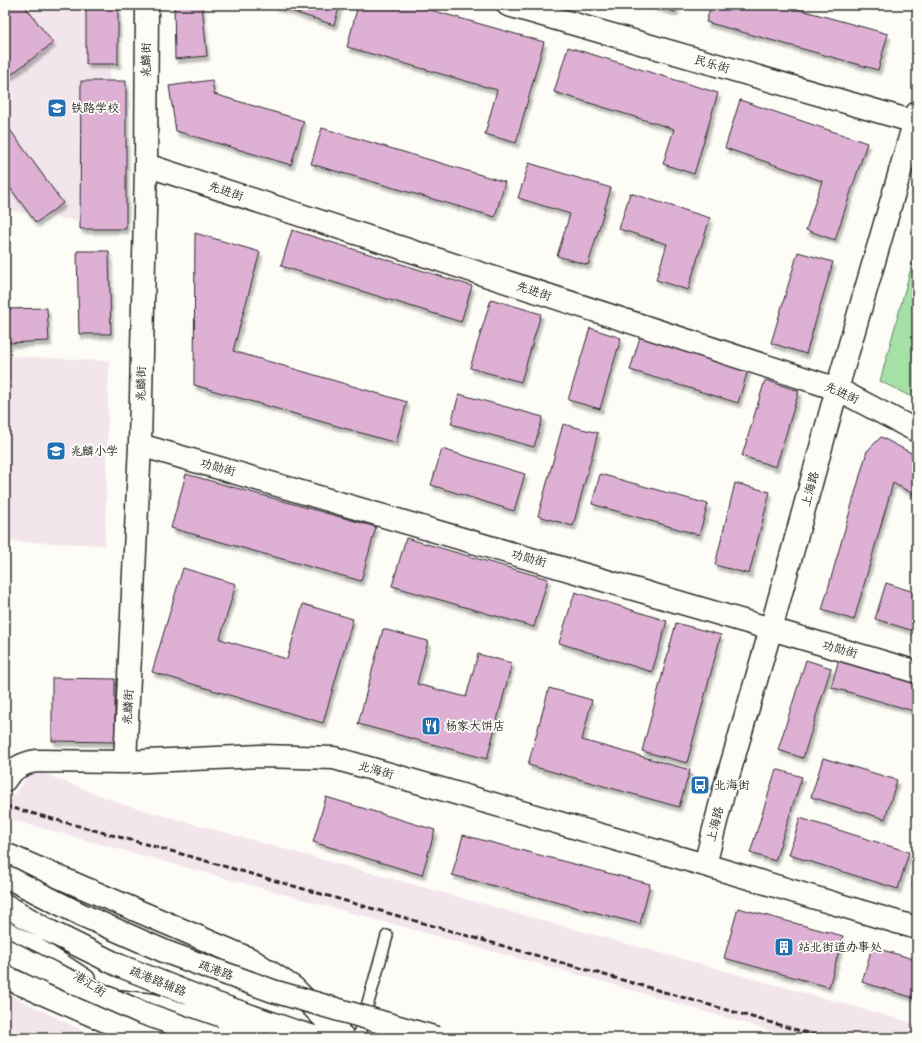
<svg xmlns="http://www.w3.org/2000/svg" width="922" height="1043" font-family="'Patrick Hand','LXGW WenKai TC',sans-serif">
  <style>
    .built { fill: #f3e5ec }
    .green { fill: #a5e0a7; stroke: #688669 }
    .building { fill: #ddb0d4; stroke: #2b2b2b; filter: url(#shadow) }
    .lines { fill: none; stroke-linecap: round; stroke-linejoin: round }
    .lane-casing { stroke: #2b2b2b; stroke-width: 14 }
    .street-casing { stroke: #2b2b2b; stroke-width: 25 }
    .secondary-casing { stroke: #2b2b2b; stroke-width: 25 }
    .lane { stroke: #fdfcf7; stroke-width: 11 }
    .street { stroke: #fdfcf7; stroke-width: 22 }
    .secondary { stroke: #fdfcf7; stroke-width: 22 }
    .rail { stroke: #2b2b2b; stroke-width: 3; stroke-dasharray: 6 3; stroke-linecap: butt }
    .highway-bridge-casing { stroke: #2b2b2b; stroke-width: 25; stroke-linecap: butt }
    .highway-bridge { stroke: #fdfcf7; stroke-width: 22 }
    .labels { text-anchor: middle; stroke-width: 3.5; stroke-linejoin: round; paint-order: stroke }
    .street-label { font-size: 12px; fill: #2b2b2b; stroke: #fdfcf7 }
    .poi-label { font-size: 12px; fill: #2b2b2b; stroke: #fdfcf7; text-anchor: start }
  </style>
  <defs>
    <filter id="shadow"><feDropShadow dx="2.5" dy="4.5" stdDeviation="1" flood-color="#0004"/></filter>
  </defs>
  <rect width="100%" height="100%" fill="#fdfcf7"/>
  <filter id="ink" filterUnits="userSpaceOnUse"><feTurbulence type="fractalNoise" baseFrequency=".025" numOctaves="2"/><feDisplacementMap in="SourceGraphic" scale="8" xChannelSelector="R" yChannelSelector="G"/><feConvolveMatrix kernelMatrix="1 2 1 2 8 2 1 2 1" color-interpolation-filters="sRGB"/></filter>
  <g filter="url(#ink)">
    <path class="built" d="M5,5H110L108,225L5,210Z
      M5,356L109,361L105,545L5,541Z
      M32,769L125,805L917,1024V1038H795L594,979L5,818V809Z
      M5,992L81,1030L100,1038H5Z"/>
    <path class="green" d="M917,246V400L880,381Z"/>
    <path class="building" d="M5,5H24L53,43L5,79Z
      M86,5H118V64H86Z
      M174,5H202L207,56L175,59Z
      M272,5H340L334,25Z
      M358,5H413L544,42L516,143L485,134L497,90L347,47Z
      M650,5H677L675,12Z
      M711,5H783L888,34L878,70L706,22Z
      M568,47L718,93L694,174L663,164L674,129L554,92Z
      M212,80L214,94L304,121L291,165L176,131L169,86Z
      M81,81H126V229H80Z
      M740,100L867,143L835,240L806,230L822,181L725,148Z
      M5,123L63,203L36,223L5,181Z
      M322,128L505,182L495,217L311,164Z
      M529,163L611,188L588,265L557,256L570,214L518,198Z
      M630,193L710,218L688,290L656,280L667,244L619,229Z
      M292,230L472,286L461,322L281,266Z
      M195,233L260,252L233,351L407,402L396,443L194,385Z
      M77,251H109L111,334H79Z
      M798,252L833,262L806,354L771,343Z
      M491,299L541,314L521,382L470,368Z
      M47,308L49,341L8,343L6,309Z
      M590,328L621,338L600,409L568,400Z
      M640,337L748,370L738,403L630,370Z
      M765,380L799,391L776,467L742,456Z
      M459,394L543,417L534,447L451,424Z
      M563,424L598,433L573,526L538,516Z
      M881,437L917,456V496L893,483L854,620L822,610L867,451Z
      M442,449L525,474L514,511L431,485Z
      M186,474L376,527L361,581L171,528Z
      M600,474L708,504L699,535L592,504Z
      M735,483L770,492L749,574L715,565Z
      M406,538L548,579L534,627L392,586Z
      M183,568L236,584L220,639L287,659L303,604L353,619L323,723L152,672Z
      M886,583L917,593V632L875,619Z
      M575,592L667,621L652,672L559,643Z
      M676,623L721,635L687,763L642,751Z
      M383,629L428,641L417,684L466,697L478,654L512,663L487,759L358,724Z
      M840,656L917,679V712L831,687Z
      M806,660L831,668L803,758L778,750Z
      M52,678L115,679V742L52,741Z
      M549,688L592,700L582,740L690,770L679,807L528,765Z
      M823,758L897,780L885,819L811,797Z
      M776,769L802,777L775,861L750,853Z
      M326,797L435,830L422,875L313,842Z
      M800,818L909,852L898,889L789,855Z
      M463,835L650,884L640,924L452,875Z
      M917,871V888L912,886Z
      M738,908L843,936L829,987L724,958Z
      M872,947L917,960V999L862,982Z"/>
    <g class="lines">
      <g class="lane-casing">
        <path id="lane" d="M358,1038L387,936"/>
      </g>
      <g class="street-casing">
        <path id="street" d="M771,629L917,672"/>
      </g>
      <g class="secondary-casing">
        <path id="secondary" d="M508,5L915,122
          M146,165L837,389L917,431
          M140,445L771,629
          M125,762L140,445L146,165L147,5
          M5,780C12,769 23,763 36,761L125,762L261,756L334,758L705,865L917,928
          M5,854L250,959L294,988L344,1038
          M705,865L724,790L771,629L837,389L917,113
          M5,905L47,930L118,965L211,1002L294,1031L318,1038
          M5,932L36,949L84,980
          M5,977L124,1029L149,1038
          M40,993L153,1005L255,1038
          M140,1016L173,1038"/>
      </g>
      <use href="#lane" class="lane"/>
      <use href="#street" class="street"/>
      <use href="#secondary" class="secondary"/>
      <path class="rail" d="M5,806L171,851L825,1038"/>
      <g class="highway-bridge-casing">
        <path id="highway-bridge" d="M5,876L82,915L166,952L273,991L437,1038
          M5,950L54,974L140,1012L214,1038"/>
      </g>
      <use href="#highway-bridge" class="highway-bridge"/>
    </g>
  </g>
  <defs>
    <g id="university-square" transform="scale(1)"><rect x="-9" y="-9" width="18" height="18" rx="4" fill="#1f6fb2" stroke="#fdfcf7"/><path d="M0-5L7-2L0 1L-7-2ZM-4 1L0 2.5L4 1V4Q0 6-4 4Z" fill="#fff"/></g>
    <g id="school-square" transform="scale(1)"><rect x="-9" y="-9" width="18" height="18" rx="4" fill="#1f6fb2" stroke="#fdfcf7"/><path d="M0-5L7-2L0 1L-7-2ZM-4 1L0 2.5L4 1V4Q0 6-4 4Z" fill="#fff"/></g>
    <g id="restaurant-square" transform="scale(1)"><rect x="-9" y="-9" width="18" height="18" rx="4" fill="#1f6fb2" stroke="#fdfcf7"/><path d="M-5-6h1v4h1v-4h1v4h1v-4h1v5L-1.5 .5V6h-2V.5L-5-1ZM5-6V6H3V1.5H1.5Q1.5-4 5-6Z" fill="#fff"/></g>
    <g id="bus-square" transform="scale(1)"><rect x="-9" y="-9" width="18" height="18" rx="4" fill="#1f6fb2" stroke="#fdfcf7"/><path d="M-5-6H5V4H4V6H2V4H-2V6H-4V4H-5ZM-3.5-4V0h7V-4ZM-3.5 1.2v1.5H-2V1.2ZM2 1.2v1.5H3.5V1.2Z" fill="#fff"/></g>
    <g id="building-square" transform="scale(1)"><rect x="-9" y="-9" width="18" height="18" rx="4" fill="#1f6fb2" stroke="#fdfcf7"/><path d="M-4-6H4V6H1V3H-1V6H-4ZM-2.5-4.3h1.7v1.8h-1.7ZM.8-4.3h1.7v1.8H.8ZM-2.5-1h1.7V.8h-1.7ZM.8-1h1.7V.8H.8Z" fill="#fff"/></g>
  </defs>
  <g fill-rule="evenodd">
    <use href="#university-square" x="57" y="108"/>
    <use href="#school-square" x="56" y="451"/>
    <use href="#restaurant-square" x="431" y="726"/>
    <use href="#bus-square" x="700" y="785"/>
    <use href="#building-square" x="784" y="947"/>
  </g>
  <g class="labels">
    <g class="street-label">
      <text transform="translate(146 60) rotate(-90)" y="4">兆麟街</text>
      <text transform="translate(712 64) rotate(16)" y="4">民乐街</text>
      <text transform="translate(226 191) rotate(18)" y="4">先进街</text>
      <text transform="translate(534 291) rotate(18)" y="4">先进街</text>
      <text transform="translate(141 384) rotate(-89)" y="4">兆麟街</text>
      <text transform="translate(842 393) rotate(24)" y="4">先进街</text>
      <text transform="translate(218 467) rotate(16)" y="4">功勋街</text>
      <text transform="translate(810 489) rotate(-75)" y="4">上海路</text>
      <text transform="translate(529 558) rotate(16)" y="4">功勋街</text>
      <text transform="translate(840 649) rotate(16)" y="4">功勋街</text>
      <text transform="translate(128 707) rotate(-87)" y="4">兆麟街</text>
      <text transform="translate(376 770) rotate(16)" y="4">北海街</text>
      <text transform="translate(715 824) rotate(-76)" y="4">上海路</text>
      <text transform="translate(216 970) rotate(20)" y="4">疏港路</text>
      <text transform="translate(158 981) rotate(22)" y="4">疏港路辅路</text>
      <text transform="translate(90 984) rotate(33)" y="4">港汇街</text>
    </g>
    <g class="poi-label">
      <text x="71" y="112">铁路学校</text>
      <text x="70" y="455">兆麟小学</text>
      <text x="445" y="730">杨家大饼店</text>
      <text x="714" y="789">北海街</text>
      <text x="798" y="951">站北街道办事处</text>
    </g>
  </g>
  <rect width="922" height="1043" fill="none" stroke="#fdfcf7" stroke-width="20"/>
  <rect x="10" y="10" width="902" height="1023" fill="none" stroke="#2b2b2b" stroke-width="1.5" filter="url(#ink)"/>
</svg>
